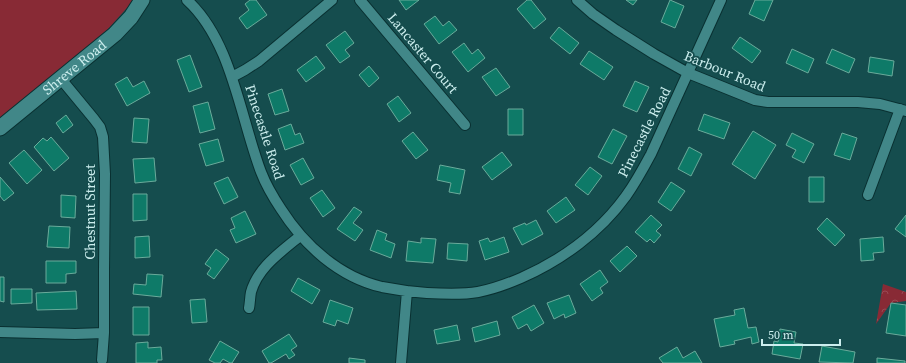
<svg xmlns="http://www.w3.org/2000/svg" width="906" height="363" font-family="'Source Serif 4',serif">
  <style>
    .green { fill: #882a35 }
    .forest { fill: url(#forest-crowns) }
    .building { fill: #0e7a68; stroke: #6aab9b }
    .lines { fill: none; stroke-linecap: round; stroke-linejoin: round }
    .minor-casing { stroke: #093031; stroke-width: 12 }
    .secondary-casing { stroke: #093031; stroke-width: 17 }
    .minor { stroke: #418788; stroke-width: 10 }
    .secondary { stroke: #418788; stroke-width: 15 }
    .labels { text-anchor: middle; stroke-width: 3.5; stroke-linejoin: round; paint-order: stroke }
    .street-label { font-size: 14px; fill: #cee; stroke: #154d4e }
  </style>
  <defs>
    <pattern id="forest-crowns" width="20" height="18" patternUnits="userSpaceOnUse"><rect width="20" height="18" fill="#882a35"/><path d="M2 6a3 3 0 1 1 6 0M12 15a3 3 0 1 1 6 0" fill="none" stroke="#984953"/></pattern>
  </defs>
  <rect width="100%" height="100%" fill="#154d4e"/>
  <path class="green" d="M0,0H134L108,29L0,122Z"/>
  <path class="forest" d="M883,284L906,292V301L891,303L876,324Z"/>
  <path class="building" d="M250,0H256L267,15L247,29L239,18L249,10L245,4Z
    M399,0H419L406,10Z
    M527,0H531L546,19L534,29L517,9Z
    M626,0H637L633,5Z
    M670,0L684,6L675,28L661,22Z
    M755,0H773L764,21L749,14Z
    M435,16L443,26L449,21L457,30L439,44L424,24Z
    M559,27L579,43L570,54L550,38Z
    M345,31L354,43L345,50L350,56L340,63L326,45Z
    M740,37L761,51L752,63L732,48Z
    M464,43L472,54L478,49L485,58L468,72L452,52Z
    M792,49L814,59L808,73L786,63Z
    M832,49L855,59L849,73L826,63Z
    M589,51L613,67L604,80L580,64Z
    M190,55L202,87L189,92L177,60Z
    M316,56L325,68L306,82L297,70Z
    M870,57L894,61L892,76L868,72Z
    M369,66L379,78L369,87L359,75Z
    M496,68L510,87L496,96L482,77Z
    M127,77L133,87L144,81L150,93L127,106L115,84Z
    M635,81L649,87L637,112L623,106Z
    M282,89L289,111L275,115L268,94Z
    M398,96L411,113L399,122L387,104Z
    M208,102L215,129L200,133L193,106Z
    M508,109H523V135H508Z
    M704,114L730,123L724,139L698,130Z
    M66,115L73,125L63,133L56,123Z
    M134,118L149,119L147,143L132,142Z
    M291,124L295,135L300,133L304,143L285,150L278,129Z
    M613,129L627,136L612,164L598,157Z
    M753,131L776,145L755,179L732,164Z
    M413,132L428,150L416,159L402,141Z
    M792,133L814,144L804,163L792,157L796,150L786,145Z
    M842,133L857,138L850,160L834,155Z
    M51,137L69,158L54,171L34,147L43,138L47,141Z
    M218,139L224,161L206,166L199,144Z
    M689,147L702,154L691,176L678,169Z
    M24,150L42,170L27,184L9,163Z
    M502,152L512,165L492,180L482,167Z
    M154,158L156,181L135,183L133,159Z
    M303,158L314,178L301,185L290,165Z
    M440,165L465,170L460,194L449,192L451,183L437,180Z
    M590,167L602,176L588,195L575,185Z
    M0,177L14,193L4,201L0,196Z
    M228,177L238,197L224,204L214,183Z
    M809,177H824V202H809Z
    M671,182L685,191L671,211L658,202Z
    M322,190L335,208L323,217L310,198Z
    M133,194H147V220L133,221Z
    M61,195L76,196L75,218L61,217Z
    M566,197L575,210L556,223L547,211Z
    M354,207L362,212L353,223L363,230L355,241L337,229Z
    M245,211L256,234L236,243L230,230L235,228L231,218Z
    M651,215L662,225L656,231L661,235L654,243L650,239L647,242L635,232Z
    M906,215V237L895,229Z
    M827,218L845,235L835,246L817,229Z
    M536,220L543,234L522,245L513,228L525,223L526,225Z
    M49,226L70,227L69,248L47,247Z
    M377,230L387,234L385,240L395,244L391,258L370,250Z
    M149,236L150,257L135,258V237Z
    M504,237L509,252L485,260L479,241L488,238L490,242Z
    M883,237L884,252L873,253L874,260L861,261L860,239Z
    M421,238L436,239L433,263L406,261L408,241L421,243Z
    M448,243L468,244L467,261L447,259Z
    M627,246L637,256L620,272L610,261Z
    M216,249L229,259L214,279L207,274L211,268L205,264Z
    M46,261H76V273L66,274V283H46Z
    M600,270L608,282L600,288L603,293L592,301L580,284Z
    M147,274L163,275L161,297L133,294L134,284L146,285Z
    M0,277H4V302L0,301Z
    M298,278L320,290L312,304L291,291Z
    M11,289H32V303L11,304Z
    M76,291L77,309L37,310L36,293Z
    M569,295L576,313L565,318L564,314L554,319L547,303Z
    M205,299L207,322L192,323L190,300Z
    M330,300L353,308L348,324L337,320L335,326L323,322Z
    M891,303L906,305V336L886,333Z
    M534,305L544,323L531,331L527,324L518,329L512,317Z
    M133,307H149V335H133Z
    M744,308L748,328L756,327L759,342L752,344L751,337L734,341L735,344L720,347L714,319L735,315L734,310Z
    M497,321L500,335L475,342L472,328Z
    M457,325L460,340L437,344L434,330Z
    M780,329L796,332L794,343L803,344L800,359L772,354L774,341L778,342Z
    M289,334L297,346L291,350L295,355L289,359L286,354L271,363H269L262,351Z
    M220,341L239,352L232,363H230L223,359L220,363H215L209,360Z
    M148,342V348L161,347L162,360H157V363H136V343Z
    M822,346L855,352L853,363L819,362Z
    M677,347L683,358L695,351L702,363H663L659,358Z
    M349,358L365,360V363H349Z
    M877,358L905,361V363H877Z"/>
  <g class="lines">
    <g class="minor-casing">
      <path id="minor" d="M187,0C232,41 240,117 261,172C266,185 273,197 281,209C304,245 339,277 382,287C397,290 412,292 427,293C444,294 461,295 478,292C494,289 507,284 521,278C562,260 600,232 626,196C636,182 643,169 651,154L721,0
        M360,0L465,125
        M577,0L593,14L616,30L654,54L688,73L755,100L768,102H858L880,104L906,111
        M232,77L245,70L259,61L332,0
        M61,79L94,119L100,127L103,137L105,174L104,270V333L102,360
        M868,195L900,109
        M249,308C250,303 250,297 251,292C258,267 281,252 300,236
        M0,332L75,334L104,333
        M401,363L407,291"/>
    </g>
    <g class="secondary-casing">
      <g id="secondary">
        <path id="s1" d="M0,128L115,34L131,17L142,0"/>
      </g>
    </g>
    <use href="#minor" class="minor"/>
    <use href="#secondary" class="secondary"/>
  </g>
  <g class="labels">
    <g class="street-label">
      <text transform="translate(423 53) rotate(50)" y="5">Lancaster Court</text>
      <text dy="5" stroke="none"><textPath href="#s1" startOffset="96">Shreve Road</textPath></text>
      <text transform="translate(725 71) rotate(22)" y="5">Barbour Road</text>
      <text transform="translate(265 132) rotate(72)" y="5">Pinecastle Road</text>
      <text transform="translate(644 132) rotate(-63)" y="5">Pinecastle Road</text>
      <text transform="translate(90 212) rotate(-90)" y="5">Chestnut Street</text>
    </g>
  </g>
  <path d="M762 339v6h78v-6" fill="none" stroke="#cceeee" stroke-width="2"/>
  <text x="768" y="339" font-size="12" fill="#cceeee" stroke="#154d4e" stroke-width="3" paint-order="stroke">50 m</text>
</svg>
